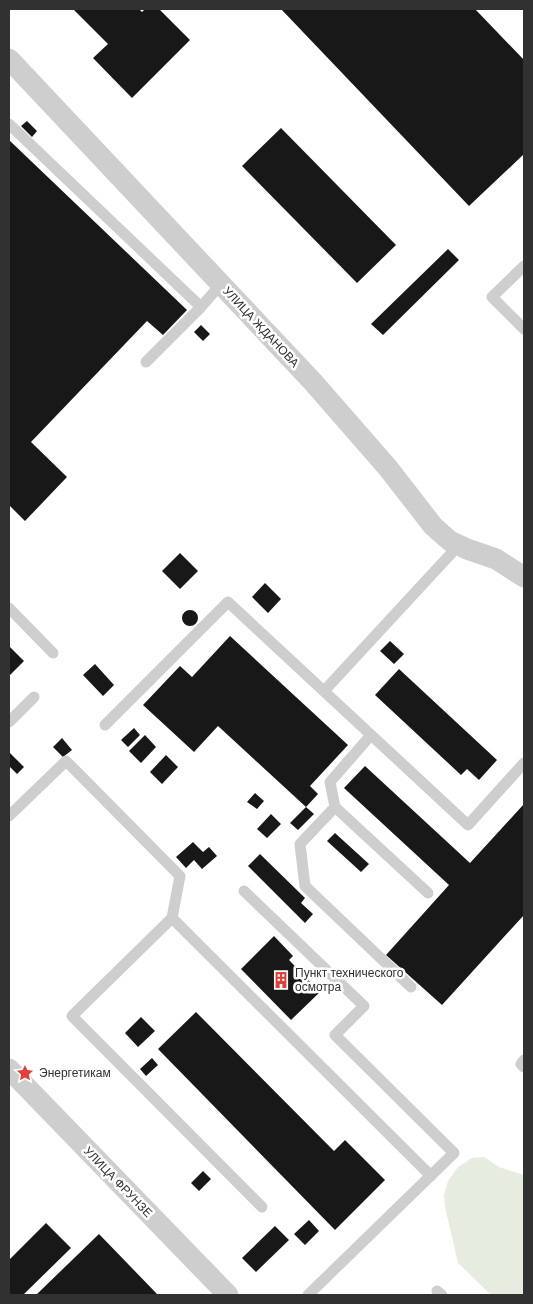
<svg xmlns="http://www.w3.org/2000/svg" width="533" height="1304" font-family="Helvetica,sans-serif">
  <style>
    .green { fill: #e6ede0 }
    .building { fill: #181818 }
    .lines { fill: none; stroke-linecap: round; stroke-linejoin: round }
    .lane { stroke: #cecece; stroke-width: 11 }
    .street { stroke: #cecece; stroke-width: 21 }
    .labels { text-anchor: middle; stroke-width: 5; stroke-linejoin: round; paint-order: stroke }
    .street-label { font-size: 12px; fill: #313131; stroke: #fff }
    .poi-label { font-size: 12px; fill: #313131; stroke: #fff; text-anchor: start }
  </style>
  <rect width="100%" height="100%" fill="#fff"/>
  <path class="green" d="M484,1157L499,1167L524,1175V1295H491L458,1263L445,1207L444,1195L448,1181L458,1167L472,1158Z"/>
  <path class="building" d="M73,9H139L142,12L145,9H159L190,40L132,98L93,58L108,44Z
    M281,9H475L524,60V154L469,206Z
    M27,121L37,131L32,137L21,126Z
    M281,128L396,245L357,283L242,166Z
    M9,140L187,310L163,335L147,321L31,442L67,477L25,521L9,505Z
    M448,249L459,260L383,335L371,324Z
    M201,325L210,334L203,341L194,332Z
    M180,553L198,571L180,589L162,571Z
    M265,583L281,599L268,613L252,597Z
    M182 618a8 8 0 1 1 16 0a8 8 0 1 1-16 0Z
    M230,636L348,745L310,786L318,794L306,807L218,726L194,752L143,705L180,666L192,677Z
    M390,641L404,654L394,664L380,651Z
    M9,646L24,661L9,676Z
    M95,664L114,685L103,696L83,675Z
    M399,669L497,760L479,780L467,769L461,775L375,695Z
    M134,728L140,735L128,747L121,740Z
    M145,735L156,747L141,763L129,751Z
    M62,738L72,750L63,757L53,747Z
    M9,752L24,767L17,774L9,766Z
    M166,755L178,767L162,784L150,772Z
    M365,766L470,863L524,804V915L442,1005L386,955L449,885L344,788Z
    M255,793L264,801L257,809L247,802Z
    M306,807L314,814L298,830L290,823Z
    M271,814L281,824L267,838L257,829Z
    M335,833L369,864L361,872L327,841Z
    M193,842L203,852L209,847L217,856L202,869L194,860L186,868L176,857Z
    M260,854L305,898L301,903L313,914L305,923L248,866Z
    M274,936L293,956L289,960L320,992L291,1020L241,969Z
    M196,1012L334,1151L345,1140L385,1180L335,1230L158,1049Z
    M141,1017L155,1031L138,1047L125,1033Z
    M152,1058L158,1065L146,1076L140,1069Z
    M203,1171L211,1179L199,1191L191,1183Z
    M309,1220L319,1231L305,1245L294,1234Z
    M46,1223L71,1248L23,1295H9V1260Z
    M275,1226L289,1240L256,1272L242,1258Z
    M99,1234L158,1295H36Z"/>
  <g class="lines">
    <path class="lane" d="M9,124L201,307L146,362
      M524,266L492,297L524,329
      M201,307L221,284
      M9,608L53,653
      M324,691L459,545
      M9,722L34,697
      M105,725L228,602L468,825L524,763
      M371,735L330,782L335,807L428,893
      M335,807L300,844L305,886L411,987
      M9,816L66,761L180,876L172,918L431,1176
      M244,891L364,1006L335,1035L454,1153L308,1295
      M172,918L72,1016L262,1207
      M524,1060L521,1064L524,1067
      M437,1291L442,1295"/>
    <path class="street" d="M9,59L313,382L388,468L433,526L450,541L467,549L496,559L524,577
      M9,1069L228,1295"/>
  </g>
  <defs>
    <g id="building-bare" transform="scale(1.35)"><path d="M-4-6H4V6H1V3H-1V6H-4ZM-2.5-4.3h1.7v1.8h-1.7ZM.8-4.3h1.7v1.8H.8ZM-2.5-1h1.7V.8h-1.7ZM.8-1h1.7V.8H.8Z" fill="#e1413a" stroke="#fff" stroke-width="2.5" paint-order="stroke"/></g>
    <g id="sight-bare" transform="scale(1.35)"><path d="M0-6L1.8-2.2L6-1.7L2.9 1.2L3.7 5.4L0 3.3L-3.7 5.4L-2.9 1.2L-6-1.7L-1.8-2.2Z" fill="#e1413a" stroke="#fff" stroke-width="2.5" paint-order="stroke"/></g>
  </defs>
  <g fill-rule="evenodd">
    <use href="#building-bare" x="281" y="980"/>
    <use href="#sight-bare" x="25" y="1073"/>
  </g>
  <g class="labels">
    <g class="street-label">
      <text transform="translate(261 327) rotate(47)" y="4">УЛИЦА ЖДАНОВА</text>
      <text transform="translate(118 1182) rotate(46)" y="4">УЛИЦА ФРУНЗЕ</text>
    </g>
    <g class="poi-label">
      <text x="295" y="977">Пункт технического<tspan x="295" dy="14">осмотра</tspan></text>
      <text x="39" y="1077">Энергетикам</text>
    </g>
  </g>
  <rect width="533" height="1304" fill="none" stroke="#313131" stroke-width="20"/>
</svg>
